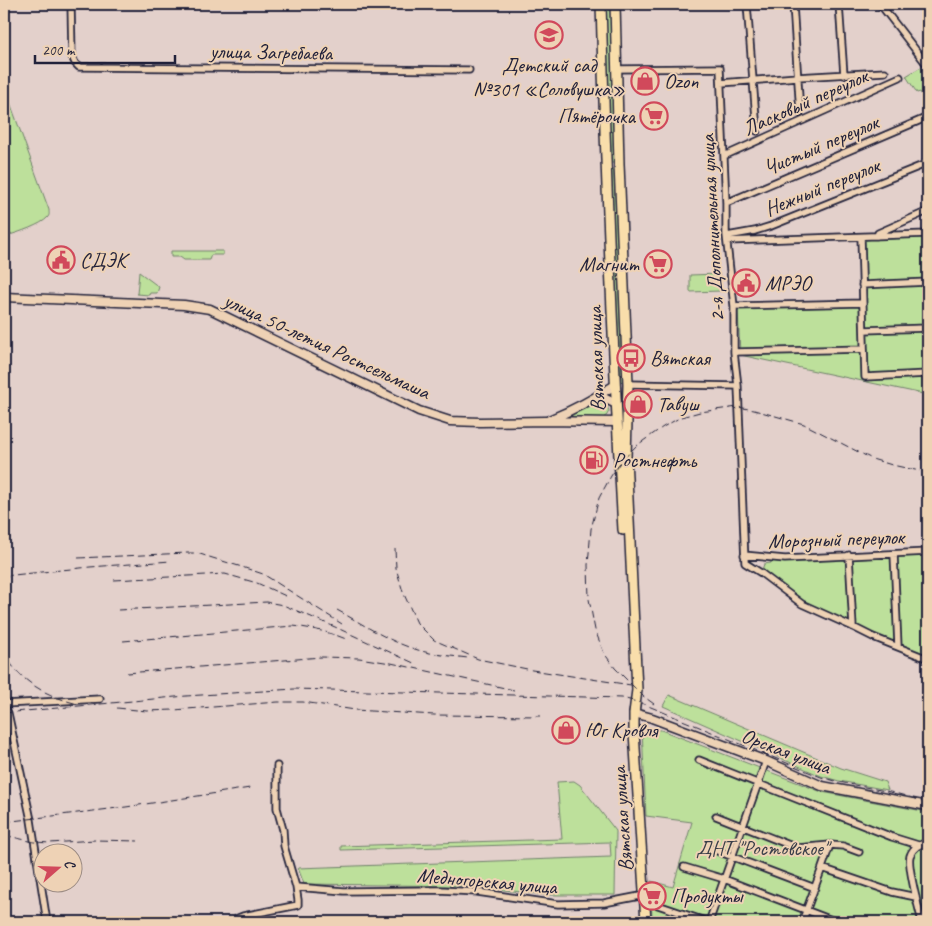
<svg xmlns="http://www.w3.org/2000/svg" width="932" height="926" font-family="Caveat,sans-serif">
  <style>
    .green { fill: #bde09b; stroke: #70816b }
    .lines { fill: none; stroke-linecap: round; stroke-linejoin: round }
    .minor-casing { stroke: #22223b; stroke-width: 9 }
    .secondary-casing { stroke: #22223b; stroke-width: 11 }
    .primary-casing { stroke: #22223b; stroke-width: 12 }
    .minor { stroke: #eed2b5; stroke-width: 5.5 }
    .secondary { stroke: #eed2b5; stroke-width: 8 }
    .primary { stroke: #f9deab; stroke-width: 9 }
    .rail { stroke: #22223b; stroke-width: 1; stroke-dasharray: 8 4; stroke-linecap: butt }
    .labels { text-anchor: middle; stroke-width: 4; stroke-linejoin: round; paint-order: stroke }
    .street-label { font-size: 21px; fill: #22223b; stroke: #eed2b5 }
    .poi-label { font-size: 21px; fill: #22223b; stroke: #eed2b5; text-anchor: start }
    .park-label { font-size: 21px; fill: #393e49; stroke: #eed2b5 }
  </style>
  <rect width="100%" height="100%" fill="#e3d0cb"/>
  <filter id="ink" filterUnits="userSpaceOnUse"><feTurbulence type="fractalNoise" baseFrequency=".02" numOctaves="2"/><feDisplacementMap in="SourceGraphic" scale="10" xChannelSelector="R" yChannelSelector="G"/><feConvolveMatrix kernelMatrix="1 2 1 2 8 2 1 2 1" color-interpolation-filters="sRGB"/></filter>
  <g filter="url(#ink)">
    <path class="green" d="M604,4H611L615,163H609Z
      M921,67L928,72V105L920,92L917,93L906,76Z
      M4,86L49,210C49,214 50,215 47,218C42,224 18,233 9,235V231L4,233Z
      M610,169H615L624,381L619,382Z
      M928,237V395L740,355L738,308L863,304L861,240Z
      M171,251H223V255H211L209,260H184L180,257H171Z
      M139,272L159,287L157,293H150L149,295L137,294Z
      M719,274L720,291L690,292V275Z
      M602,402L607,406L609,411L607,415L603,418L568,419V417L597,403Z
      M928,555V661L817,613L746,563V558L762,570L764,564L771,563L770,559Z
      M669,695L841,768L885,782L888,790L839,781L821,776L663,706Z
      M642,729L661,730L822,792L928,812V922H652L651,881L673,887L692,822L646,816Z
      M574,781L580,785L616,831L615,895H546L471,886L304,884L298,868L611,857L610,842L341,850V846L562,839L557,782Z"/>
    <g class="lines">
      <g class="minor-casing">
        <path id="minor" d="M71,4L72,56L75,63L79,67L469,70
          M747,4L757,131
          M793,4L800,113
          M839,4L844,75
          M880,4L928,66
          M616,69L720,68L726,203V235L734,306V352L738,386L745,563L761,573L802,604L853,627L873,637L928,659
          M721,83L797,77L885,72
          M724,156L900,77
          M726,203L928,117
          M727,236L755,231L771,226L928,163
          M877,236L878,233L928,211
          M861,237L865,377L928,374
          M727,241L928,234
          M862,285L928,282
          M734,306L863,303
          M864,330L928,328
          M734,352L864,349
          M628,384L738,386
          M894,554L898,646
          M744,555L785,559L928,552
          M849,555L853,627
          M4,704L100,699
          M4,705L8,713L31,820L47,922
          M699,760L892,837L918,845
          M716,816L797,848L830,845L843,846L859,852
          M712,849L815,888
          M684,867L724,879L837,922
          M822,868L892,892L916,897
          M296,887L344,891L439,890L477,892L558,904L604,903L645,895
          M645,902L652,903L708,922
          M236,922L238,918L243,916L298,905V900L296,887L284,846L283,830L277,808V766
          M709,922L766,761
          M802,922L822,868L830,845
          M922,922C919,909 907,867 910,856C913,847 920,844 928,842"/>
      </g>
      <g class="secondary-casing">
        <path id="secondary" d="M4,297L184,305L210,309L419,411L450,421L480,422L545,421L617,422
          M598,397L604,398L616,404
          M549,420C573,410 594,399 615,385
          M634,713L652,718L766,761L822,786L928,806"/>
      </g>
      <g class="primary-casing">
        <path id="primary" d="M601,4C606,179 613,355 623,530
          M615,4L619,164L628,384L626,457L637,690L634,713V732L646,922"/>
      </g>
      <use href="#minor" class="minor"/>
      <use href="#secondary" class="secondary"/>
      <use href="#primary" class="primary"/>
      <path class="rail" d="M395,549L396,568L403,592L417,623L434,640L478,659L532,670L631,685
        M78,558L187,553H197L206,556L242,567L263,574L342,624
        M4,576L90,567L171,561
        M114,580L225,574L257,583L288,597
        M118,610L267,602L283,605L335,627L416,664
        M337,610C363,624 389,642 418,650C434,655 452,656 468,658
        M123,641L293,626C311,628 329,632 346,639
        M4,650C6,655 8,660 11,664C27,686 53,698 78,704
        M127,673L321,657L359,658L391,663L514,690
        M654,704L643,696L615,668L604,653L595,630L589,599L588,565L591,529L599,498L611,476L619,464L636,446L663,427L681,417L700,412L738,407L754,410L804,424L872,459L892,465L920,471
        M117,708L147,711L174,710L278,702H303L355,710L434,715L541,716
        M4,713L186,696L294,689L622,698L641,703L821,777C856,788 895,789 928,804
        M4,822L126,807L250,788
        M4,835L34,842L50,843L95,840L138,841"/>
    </g>
  </g>
  <defs>
    <g id="school-ring" transform="scale(1.4375)"><circle r="9.5" fill="#eed2b5" stroke="#d1495b" stroke-width="1.5"/><path d="M0-5L7-2L0 1L-7-2ZM-4 1L0 2.5L4 1V4Q0 6-4 4Z" fill="#d1495b"/></g>
    <g id="shop-ring" transform="scale(1.4375)"><circle r="9.5" fill="#eed2b5" stroke="#d1495b" stroke-width="1.5"/><path d="M-5-2.5h2.3a2.7 3.5 0 0 1 5.4 0H5L5.5 6h-11ZM-1.5-2.5h3a1.5 2.3 0 0 0-3 0Z" fill="#d1495b"/></g>
    <g id="supermarket-ring" transform="scale(1.4375)"><circle r="9.5" fill="#eed2b5" stroke="#d1495b" stroke-width="1.5"/><path d="M-6-5.5h2.5l.6 2H6L4.5 2H-2.5L-4.4-4H-6ZM-1.5 3.2a1.3 1.3 0 1 0 .1 0ZM3 3.2a1.3 1.3 0 1 0 .1 0Z" fill="#d1495b"/></g>
    <g id="civic-ring" transform="scale(1.4375)"><circle r="9.5" fill="#eed2b5" stroke="#d1495b" stroke-width="1.5"/><path d="M-.6-6.5H3V-4.5H.6V-3L4-1V1h2V6H-6V1h2V-1L-.6-3ZM-1.2 2.5V6h2.4V2.5Z" fill="#d1495b"/></g>
    <g id="bus-ring" transform="scale(1.4375)"><circle r="9.5" fill="#eed2b5" stroke="#d1495b" stroke-width="1.5"/><path d="M-5-6H5V4H4V6H2V4H-2V6H-4V4H-5ZM-3.5-4V0h7V-4ZM-3.5 1.2v1.5H-2V1.2ZM2 1.2v1.5H3.5V1.2Z" fill="#d1495b"/></g>
    <g id="fuel-ring" transform="scale(1.4375)"><circle r="9.5" fill="#eed2b5" stroke="#d1495b" stroke-width="1.5"/><path d="M-5.5-6h7V0h2V4h1.3V-2.5L3-4.5l.8-.8L6-3V5H2.5V1h-1V6h-7ZM-4.2-4.7v3.2H.2V-4.7Z" fill="#d1495b"/></g>
  </defs>
  <g fill-rule="evenodd">
    <use href="#school-ring" x="549" y="35"/>
    <use href="#shop-ring" x="645" y="81"/>
    <use href="#supermarket-ring" x="654" y="116"/>
    <use href="#civic-ring" x="61" y="260"/>
    <use href="#supermarket-ring" x="658" y="264"/>
    <use href="#civic-ring" x="746" y="283"/>
    <use href="#bus-ring" x="631" y="358"/>
    <use href="#shop-ring" x="638" y="404"/>
    <use href="#fuel-ring" x="594" y="460"/>
    <use href="#shop-ring" x="566" y="730"/>
    <use href="#supermarket-ring" x="652" y="896"/>
  </g>
  <g class="labels">
    <g class="street-label">
      <text transform="translate(271 52) rotate(1)" y="7">улица Загребаева</text>
      <text transform="translate(805 102) rotate(-24)" y="7">Ласковый переулок</text>
      <text transform="translate(821 145) rotate(-23)" y="7">Чистый переулок</text>
      <text transform="translate(822 187) rotate(-22)" y="7">Нежный переулок</text>
      <text transform="translate(712 228) rotate(-93)" y="7">2-я Дополнительная улица</text>
      <text transform="translate(327 346) rotate(25)" y="7">улица 50-летия Ростсельмаша</text>
      <text transform="translate(596 359) rotate(-92)" y="7">Вятская улица</text>
      <text transform="translate(836 539) rotate(-2)" y="7">Морозный переулок</text>
      <text transform="translate(786 751) rotate(21)" y="7">Орская улица</text>
      <text transform="translate(622 819) rotate(-94)" y="7">Вятская улица</text>
      <text transform="translate(487 881) rotate(5)" y="7">Медногорская улица</text>
    </g>
    <g class="poi-label">
      <text x="549" y="72" text-anchor="middle">Детский сад<tspan x="549" dy="24">№301 «Соловушка»</tspan></text>
      <text x="664" y="88">Ozon</text>
      <text x="635" y="123" text-anchor="end">Пятёрочка</text>
      <text x="80" y="267">СДЭК</text>
      <text x="639" y="271" text-anchor="end">Магнит</text>
      <text x="765" y="290">МРЭО</text>
      <text x="650" y="365">Вятская</text>
      <text x="657" y="411">Тавуш</text>
      <text x="613" y="467">Ростнефть</text>
      <text x="585" y="737">Юг Кровля</text>
      <text x="671" y="903">Продукты</text>
    </g>
    <g class="park-label">
      <text x="762" y="855">ДНТ "Ростовское"</text>
    </g>
  </g>
  <rect width="932" height="926" fill="none" stroke="#eed2b5" stroke-width="20"/>
  <rect x="10" y="10" width="912" height="906" fill="none" stroke="#22223b" stroke-width="2" filter="url(#ink)"/>
  <g transform="translate(58 868) rotate(70)"><circle r="24" fill="#eed2b5" stroke="#9c8c84"/>
  <path d="M0-4L9 19L0 12L-9 19Z" fill="#d1495b"/>
  <text y="-8" font-size="14" font-weight="bold" text-anchor="middle" fill="#22223b">С</text>
  </g>
  <path d="M35 55v8h140v-8" fill="none" stroke="#22223b" stroke-width="2.5"/>
  <text x="42" y="55" font-size="15" fill="#22223b" stroke="#eed2b5" stroke-width="4" paint-order="stroke">200 m</text>
</svg>
